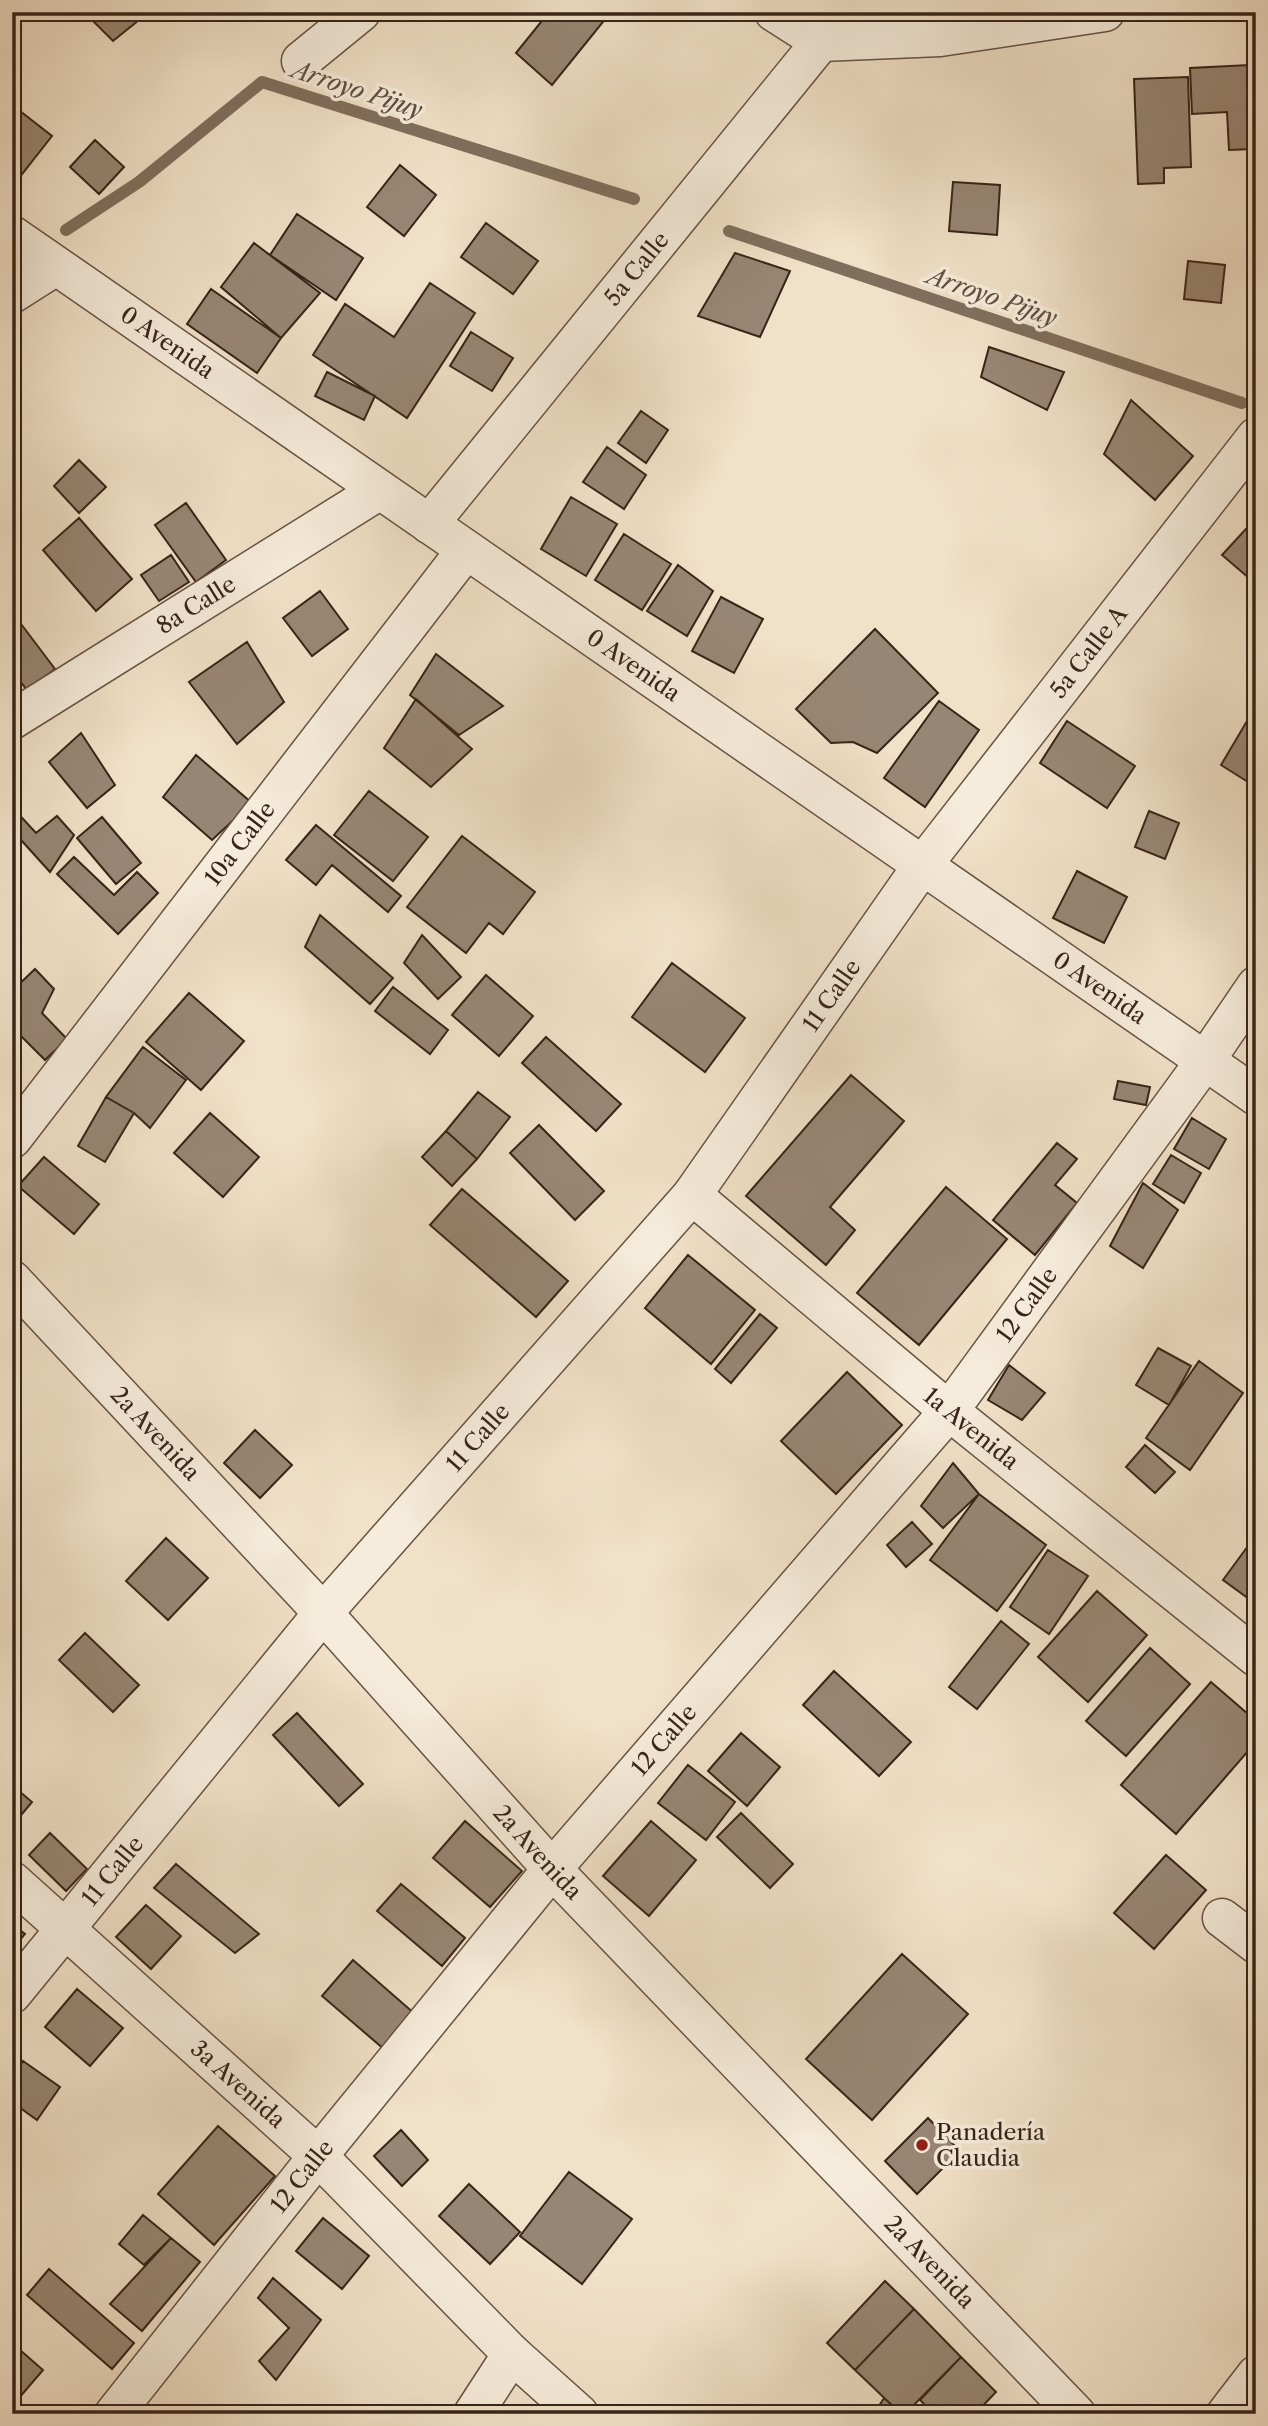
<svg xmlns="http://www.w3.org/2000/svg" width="1268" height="2426" font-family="'Libre Caslon Text',serif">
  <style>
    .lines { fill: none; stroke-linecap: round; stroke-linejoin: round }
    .stream { stroke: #816f5e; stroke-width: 12 }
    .building { fill: #988674; stroke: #382418; stroke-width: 2 }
    .minor-casing { stroke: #665344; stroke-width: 41 }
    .minor { stroke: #f6ecdb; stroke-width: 38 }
    .poi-dot { fill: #8f2418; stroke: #f6ecdb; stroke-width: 2.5 }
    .labels { text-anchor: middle; stroke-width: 7; stroke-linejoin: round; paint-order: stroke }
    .street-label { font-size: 23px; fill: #382418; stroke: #f6ecdb }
    .poi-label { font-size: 23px; fill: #382418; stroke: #f6ecdb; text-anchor: start }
    .water-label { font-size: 24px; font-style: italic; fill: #635041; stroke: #f6ecdb }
  </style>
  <rect width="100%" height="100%" fill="#f1e1c8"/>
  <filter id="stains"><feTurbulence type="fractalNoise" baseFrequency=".00286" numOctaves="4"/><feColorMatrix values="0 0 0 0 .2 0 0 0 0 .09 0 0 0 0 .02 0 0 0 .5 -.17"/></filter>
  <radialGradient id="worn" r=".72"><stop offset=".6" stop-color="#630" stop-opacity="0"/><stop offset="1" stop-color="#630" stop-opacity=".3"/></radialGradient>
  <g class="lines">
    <path class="stream" d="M66,230L139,182L262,82L634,199
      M729,231L1242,403"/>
  </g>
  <path class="building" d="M84,12H149L113,41Z
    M549,12H611L552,85L516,53Z
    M1249,65L1253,149L1229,150L1227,112L1192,114L1190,68Z
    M1188,77L1191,167L1164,168V183L1138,184L1134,79Z
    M20,111L52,136L19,178L12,172V121Z
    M95,140L124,167L99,194L70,167Z
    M400,165L436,195L404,236L367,207Z
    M953,182L1000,185L997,235L949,231Z
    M297,214L363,258L336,300L270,255Z
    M486,223L538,261L513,294L461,257Z
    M254,243L320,293L281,338L221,287Z
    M735,253L790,271L760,337L698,316Z
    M1188,261L1225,265L1221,303L1184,299Z
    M430,283L475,313L407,418L313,355L345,304L394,337Z
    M211,289L281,338L257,373L187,324Z
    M471,332L513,358L492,391L450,366Z
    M989,347L1064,372L1047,410L981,377Z
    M327,372L375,396L364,420L315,396Z
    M1131,400L1193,456L1155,500L1104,454Z
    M641,411L668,430L646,463L618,443Z
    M607,447L646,475L624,509L583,482Z
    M79,460L106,487L79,513L54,486Z
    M571,497L617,524L586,576L541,549Z
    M186,503L226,560L196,582L155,525Z
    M79,518L132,579L96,611L43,550Z
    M1256,518V584L1222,555Z
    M624,534L671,564L642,610L595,580Z
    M171,555L189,582L159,601L141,575Z
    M678,565L713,591L687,636L647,611Z
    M320,591L348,629L312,656L283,618Z
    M721,597L763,619L734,673L692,651Z
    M12,612L55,669L27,690L12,671Z
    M875,629L938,693L877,753L853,742L831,743L796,709Z
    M247,642L284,702L237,744L189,682Z
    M436,654L503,706L459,735L410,695Z
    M416,699L472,749L431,787L384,748Z
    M939,701L979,730L925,807L884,778Z
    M1067,721L1135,766L1107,808L1040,763Z
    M1247,721L1256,726V787L1221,765Z
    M81,733L115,785L87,808L49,762Z
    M196,755L252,803L212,840L163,797Z
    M369,791L428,837L393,881L334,835Z
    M12,807L36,833L57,816L74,835L50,872L12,830Z
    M1149,811L1179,823L1165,859L1135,847Z
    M102,817L141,863L116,884L77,838Z
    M316,825L401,896L388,912L332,865L316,885L286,860Z
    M462,836L535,892L503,934L489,923L466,953L407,907Z
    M74,857L114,895L137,872L158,893L118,934L57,874Z
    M1077,871L1127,897L1104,943L1053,918Z
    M320,915L393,978L370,1004L305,947Z
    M422,935L461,977L438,999L404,963Z
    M672,963L745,1018L705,1072L632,1017Z
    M35,969L54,989L42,1013L67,1039L45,1060L12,1027V991Z
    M486,975L533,1016L499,1056L452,1015Z
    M393,987L448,1030L430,1054L375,1011Z
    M189,993L244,1041L201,1090L146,1042Z
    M546,1037L621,1104L596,1131L522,1063Z
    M143,1047L186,1080L150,1128L134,1113L106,1097Z
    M851,1075L904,1121L830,1207L855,1230L826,1265L746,1196Z
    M1118,1081L1150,1087L1146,1105L1114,1099Z
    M478,1092L510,1117L477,1159L446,1131Z
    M106,1097L134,1113L105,1162L78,1146Z
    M210,1113L259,1157L223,1197L174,1153Z
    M1192,1118L1226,1139L1209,1169L1174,1149Z
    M539,1125L604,1191L575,1220L510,1153Z
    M446,1131L477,1159L452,1186L422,1157Z
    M1057,1143L1077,1159L1055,1185L1077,1203L1035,1255L993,1220Z
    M1171,1155L1201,1173L1184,1203L1153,1184Z
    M44,1157L99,1204L74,1234L18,1186Z
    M1143,1183L1178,1210L1143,1268L1110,1246Z
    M946,1187L1007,1239L919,1345L857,1293Z
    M462,1189L568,1281L536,1317L430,1225Z
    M688,1255L755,1310L711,1364L645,1308Z
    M760,1314L777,1328L731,1383L715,1369Z
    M1158,1348L1191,1366L1169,1405L1136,1385Z
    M1199,1361L1243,1393L1190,1470L1146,1438Z
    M1009,1365L1045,1393L1022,1420L988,1400Z
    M847,1372L902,1425L836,1494L781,1441Z
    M255,1430L292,1465L260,1498L224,1463Z
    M1145,1445L1175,1472L1155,1493L1126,1467Z
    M953,1463L979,1494L943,1528L921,1506Z
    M979,1494L1046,1545L997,1611L930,1560Z
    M912,1522L932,1544L906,1567L887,1545Z
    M1256,1535V1604L1223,1580Z
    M166,1538L208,1578L168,1620L126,1581Z
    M1048,1550L1088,1576L1049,1634L1010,1607Z
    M1097,1591L1147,1635L1088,1702L1038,1657Z
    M1001,1621L1029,1644L977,1709L949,1687Z
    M85,1633L139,1685L113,1712L59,1660Z
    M1150,1648L1190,1684L1126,1756L1086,1721Z
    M834,1671L911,1742L879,1776L803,1705Z
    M1211,1682L1256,1721V1742L1176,1834L1121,1785Z
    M297,1713L363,1784L339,1806L273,1735Z
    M741,1733L780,1767L747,1806L708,1771Z
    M688,1765L735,1802L706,1840L658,1803Z
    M12,1785L32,1802L12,1826Z
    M741,1813L793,1864L770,1888L717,1837Z
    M465,1821L522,1871L490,1907L433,1858Z
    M651,1821L696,1860L649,1916L603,1876Z
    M50,1833L87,1869L66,1891L29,1855Z
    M1166,1855L1206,1890L1154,1949L1114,1913Z
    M176,1864L259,1934L235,1953L154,1888Z
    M401,1884L465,1938L442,1966L377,1911Z
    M146,1905L181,1936L151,1969L116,1937Z
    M12,1924L25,1934L12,1949Z
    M902,1954L968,2014L872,2120L806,2059Z
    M353,1960L415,2014L385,2050L322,1996Z
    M77,1989L123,2028L90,2066L45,2027Z
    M23,2061L60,2087L37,2120L12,2102V2076Z
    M928,2118L960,2151L917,2194L885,2161Z
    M218,2126L275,2176L214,2245L158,2194Z
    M401,2130L428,2160L402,2186L374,2156Z
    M569,2172L632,2219L582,2284L520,2236Z
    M469,2184L520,2232L490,2264L439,2216Z
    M143,2215L171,2238L144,2265L119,2244Z
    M323,2218L369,2256L342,2289L296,2251Z
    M171,2238L200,2262L142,2331L110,2304Z
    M49,2269L134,2343L112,2369L27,2295Z
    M273,2278L321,2320L276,2380L259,2361L289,2328L258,2298Z
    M885,2281L914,2309L855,2370L827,2343Z
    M914,2309L961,2357L905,2414H901L855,2370Z
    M12,2343L43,2370L13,2405H12Z
    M961,2357L996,2392L975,2414H934L920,2400Z
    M884,2398L902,2414H874Z"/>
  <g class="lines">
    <g class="minor-casing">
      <g id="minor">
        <path d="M774,12L821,42L940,37L1105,12"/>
        <path d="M301,61L361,12"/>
        <path id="s1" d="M12,235L1256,1096"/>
        <path d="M12,294L56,266"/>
        <path id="s2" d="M429,524L845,12"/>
        <path id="s3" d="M12,720L380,490"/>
        <path id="s4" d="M12,1139L466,550"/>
        <path id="s5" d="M692,1195L949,1411L1256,1657"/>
        <path id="s6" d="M12,1280L323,1613L552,1869L1076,2414"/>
        <path id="s7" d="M12,1881L318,2156L512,2354L579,2414"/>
        <path d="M1222,1918L1256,1944"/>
        <path id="s8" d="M12,1994L323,1613L692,1195L922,866L1256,437"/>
        <path id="s9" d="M114,2414L318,2156L552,1869L949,1411L1205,1061L1256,986"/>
        <path d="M473,2414L512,2354"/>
        <path d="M1226,2414L1256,2375"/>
      </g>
    </g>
    <use href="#minor" class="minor"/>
  </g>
  <circle class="poi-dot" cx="922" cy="2145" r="7"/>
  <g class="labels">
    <g class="street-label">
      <text dy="8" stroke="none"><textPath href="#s2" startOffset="329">5a Calle</textPath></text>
      <text dy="8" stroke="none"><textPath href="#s1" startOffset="189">0 Avenida</textPath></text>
      <text dy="8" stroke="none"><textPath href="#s3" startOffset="217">8a Calle</textPath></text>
      <text dy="8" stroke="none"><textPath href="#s8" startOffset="1722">5a Calle A</textPath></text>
      <text dy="8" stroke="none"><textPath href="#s1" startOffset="756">0 Avenida</textPath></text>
      <text dy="8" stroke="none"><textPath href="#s4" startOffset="373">10a Calle</textPath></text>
      <text dy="8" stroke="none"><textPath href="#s1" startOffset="1323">0 Avenida</textPath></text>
      <text dy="8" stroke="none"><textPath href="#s8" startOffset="1293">11 Calle</textPath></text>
      <text dy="8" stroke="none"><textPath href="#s9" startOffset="1437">12 Calle</textPath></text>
      <text dy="8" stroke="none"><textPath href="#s5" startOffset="364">1a Avenida</textPath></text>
      <text dy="8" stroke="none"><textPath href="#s6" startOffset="210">2a Avenida</textPath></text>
      <text dy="8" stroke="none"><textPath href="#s8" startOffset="726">11 Calle</textPath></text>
      <text dy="8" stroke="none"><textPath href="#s9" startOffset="870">12 Calle</textPath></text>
      <text dy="8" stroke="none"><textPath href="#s6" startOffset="777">2a Avenida</textPath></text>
      <text dy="8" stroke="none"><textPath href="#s8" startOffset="159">11 Calle</textPath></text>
      <text dy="8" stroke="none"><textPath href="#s7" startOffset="304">3a Avenida</textPath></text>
      <text dy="8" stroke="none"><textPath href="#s9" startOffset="303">12 Calle</textPath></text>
      <text dy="8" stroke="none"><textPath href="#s6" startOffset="1344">2a Avenida</textPath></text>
    </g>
    <g class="poi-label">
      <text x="936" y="2140">Panadería<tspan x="936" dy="26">Claudia</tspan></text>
    </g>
    <g class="water-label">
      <text transform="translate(357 90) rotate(18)" y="8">Arroyo Pijuy</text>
      <text transform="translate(992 297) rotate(19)" y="8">Arroyo Pijuy</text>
    </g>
  </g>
  <rect width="1268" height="2426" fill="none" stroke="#f1e1c8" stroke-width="42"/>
  <rect x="14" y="14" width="1240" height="2398" fill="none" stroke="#382418" stroke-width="3.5"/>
  <rect x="21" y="21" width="1226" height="2384" fill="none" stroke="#382418" stroke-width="2"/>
  <rect width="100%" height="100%" filter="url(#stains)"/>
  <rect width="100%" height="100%" fill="url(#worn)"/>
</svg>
